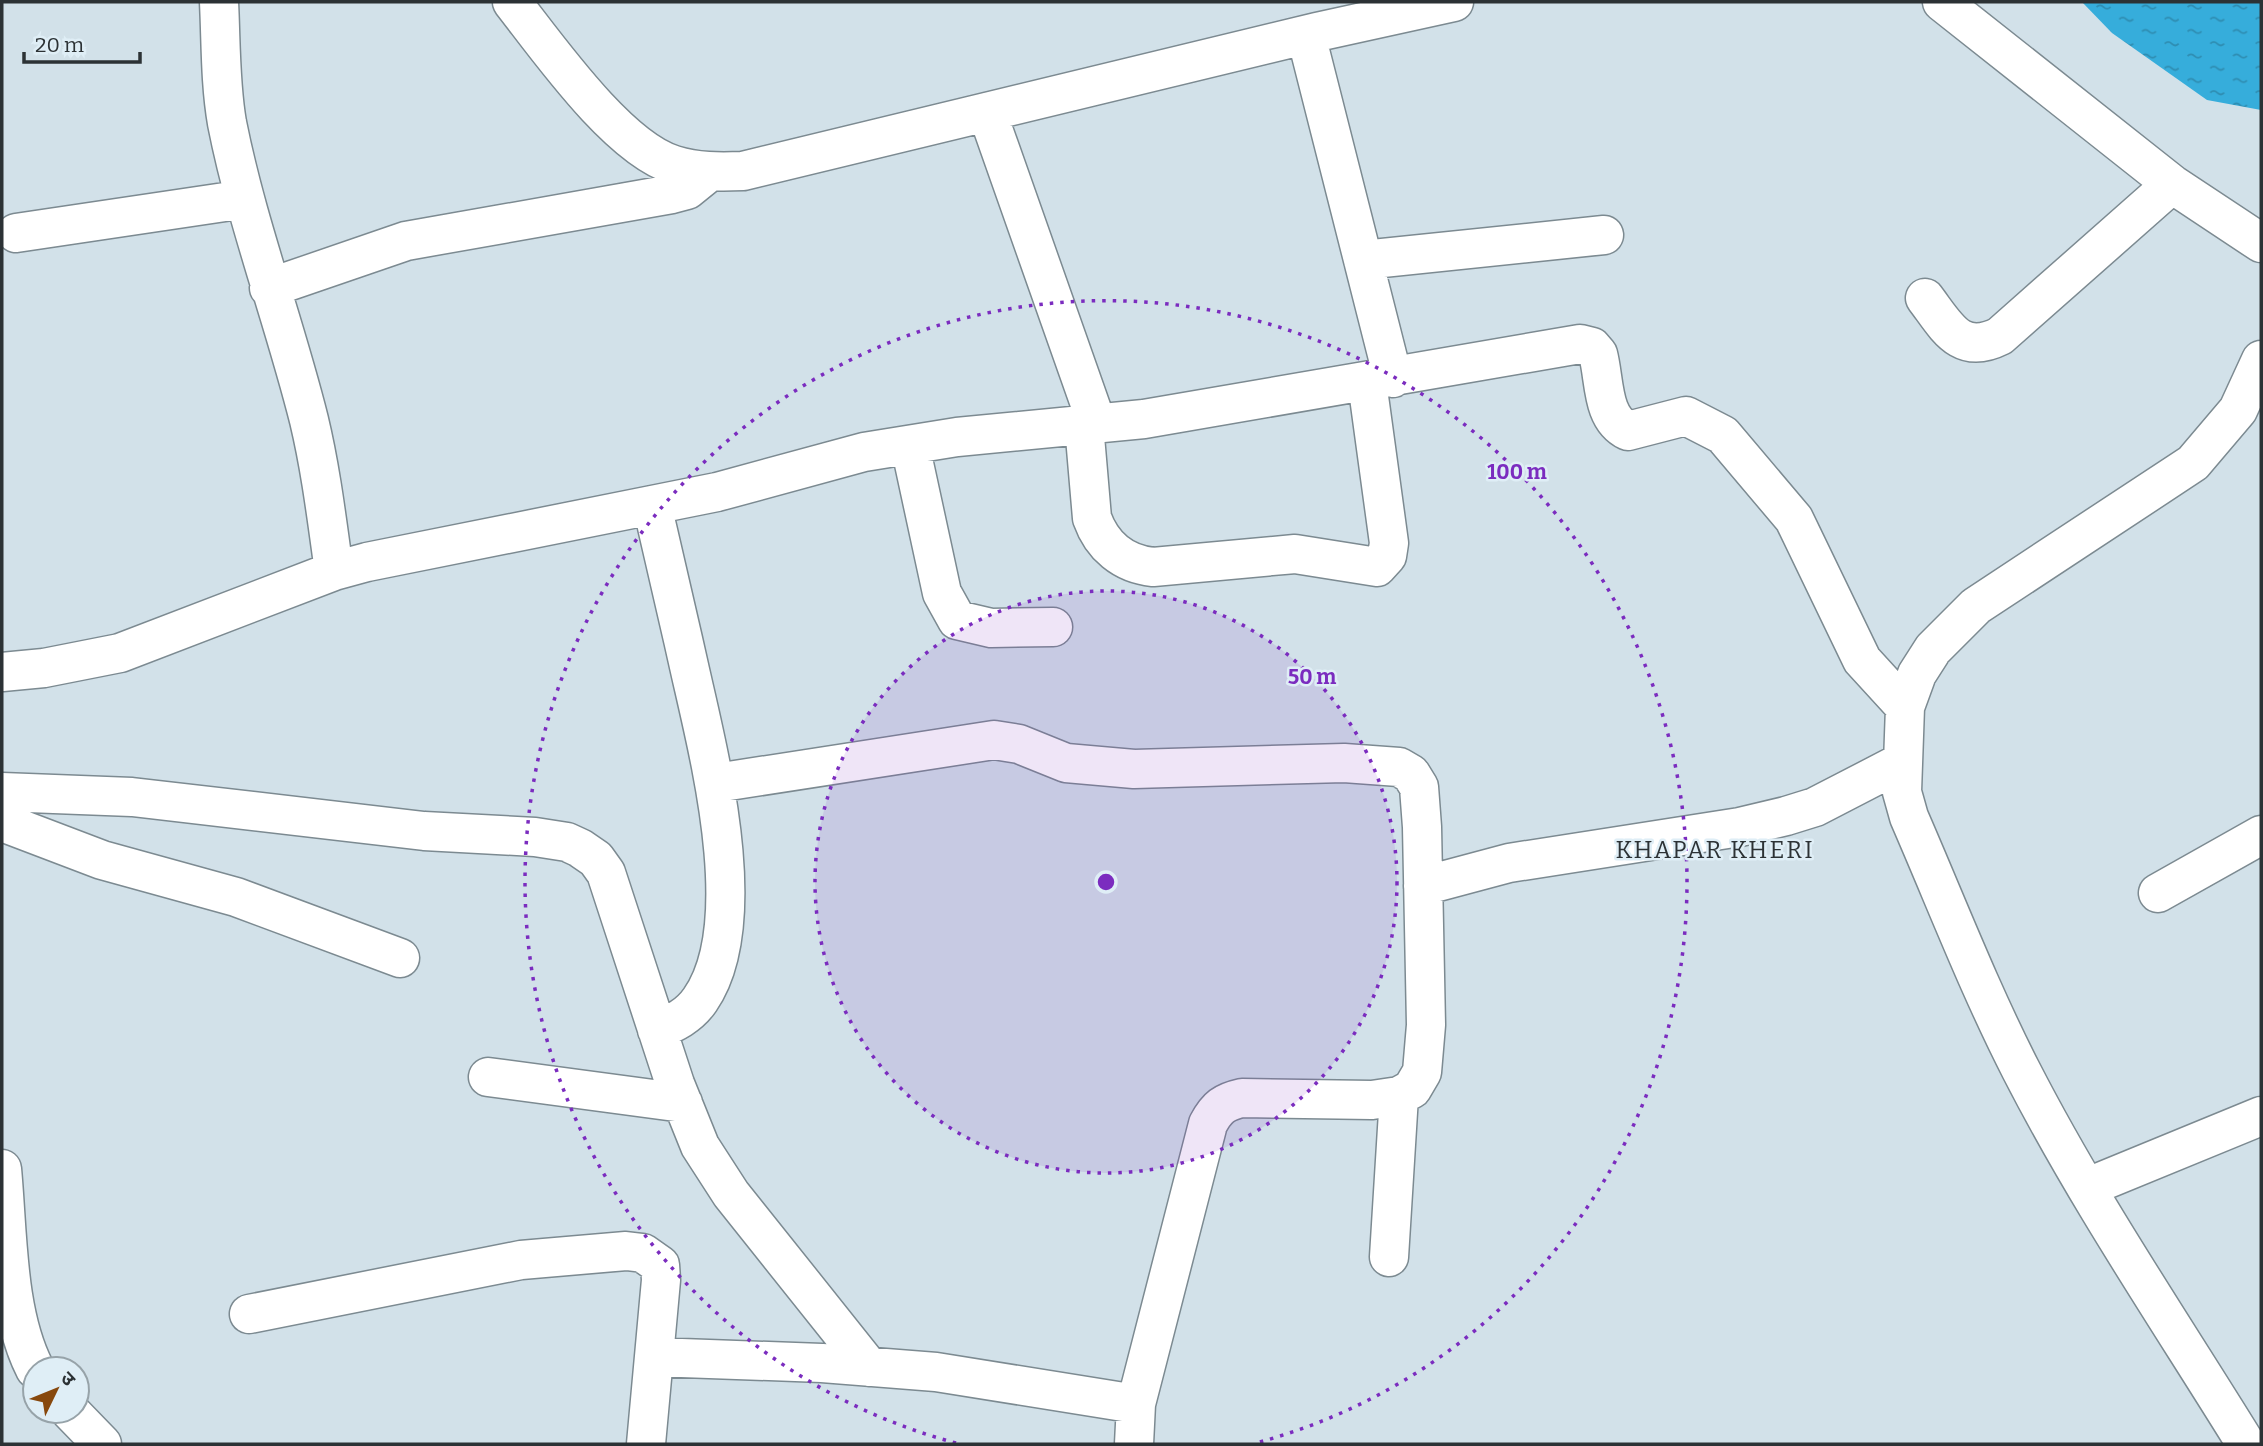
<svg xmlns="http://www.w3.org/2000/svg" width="2263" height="1446" font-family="Bitter,'Noto Sans Devanagari',serif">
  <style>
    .water { fill: url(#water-ripples) }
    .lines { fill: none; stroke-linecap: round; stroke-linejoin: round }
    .minor-casing { stroke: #7c8a91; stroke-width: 41 }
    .minor { stroke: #fff; stroke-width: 38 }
    .ring { fill: none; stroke: #7b2cbf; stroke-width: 3.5; stroke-dasharray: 3.5 7 }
    .labels { text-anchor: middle; stroke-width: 5; stroke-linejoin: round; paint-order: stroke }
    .quarter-label { font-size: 24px; letter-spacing: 2px; fill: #2c3235; stroke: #dfeef6 }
    .centre { fill: #7b2cbf; stroke: #dfeef6; stroke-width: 3.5 }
    .ring-label { font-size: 21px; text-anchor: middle; font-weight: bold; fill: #7b2cbf; stroke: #dfeef6; stroke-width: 5; stroke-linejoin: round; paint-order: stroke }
  </style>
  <defs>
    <pattern id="water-ripples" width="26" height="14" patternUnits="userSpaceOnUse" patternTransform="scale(1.75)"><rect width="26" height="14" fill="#36addb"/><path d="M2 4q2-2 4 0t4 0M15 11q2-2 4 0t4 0" fill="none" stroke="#2e8db2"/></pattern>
  </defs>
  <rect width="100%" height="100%" fill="#d2e1e9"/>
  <path class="water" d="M2082,2H2261V110L2207,100L2112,33Z"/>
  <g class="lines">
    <g class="minor-casing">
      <path id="minor" d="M219,2C221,42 220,83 227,123C247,224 284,320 309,420C321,470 327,521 334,571
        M512,2C548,48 618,148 674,165C697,172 719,172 743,171L1317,32L1454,2
        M1942,2L2172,184L2261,243
        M1306,35L1393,378
        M987,112L1097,424
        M16,233L245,199
        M1363,260L1604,235
        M269,288L406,241L672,194L687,190L708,173
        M1925,298C1947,327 1960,356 2000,336L2172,184
        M1084,425L1092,518C1102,546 1123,564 1153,567L1295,554L1377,567L1387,556L1389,543L1367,382
        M910,445L942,593L957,620L991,628L1053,627
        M652,505C664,558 677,612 689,666C708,751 754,923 700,1000C689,1016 674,1023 657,1030
        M2,672L44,668L120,653L334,571L367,562L717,492L864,452L957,437L1144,419L1580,344L1592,347L1598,354C1605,380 1601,418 1628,431L1686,416L1723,435L1794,519L1862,660L1905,707
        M716,783L994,740L1019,744L1066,763L1134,769L1344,763L1399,767L1411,774L1419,787L1422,827L1426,1025L1422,1072L1412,1089L1399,1096L1372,1100L1242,1098C1224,1102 1217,1107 1208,1124L1136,1404L1134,1444
        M2,792L132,797L424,831L535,837L567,842L580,848L596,859L606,873L675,1084L700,1146L731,1194L869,1367
        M2,822L102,860L236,897L400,958
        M1423,886L1509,863L1740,827L1786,816L1815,807L1902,762
        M2158,893L2261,835
        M488,1077L683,1103
        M2,1169C8,1232 6,1313 35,1369
        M2088,1187L2261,1116
        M1389,1257L1399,1096
        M249,1314L521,1260L626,1251L643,1253L660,1265L661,1280L646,1444
        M654,1357L822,1363L936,1372L1136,1404
        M70,1411L102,1444
        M2246,1444C2170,1321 2087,1199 2021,1070C1979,988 1946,902 1909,817L1902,792L1905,707L1917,674L1933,649L1976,606L2193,463L2238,410L2261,360"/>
    </g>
    <use href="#minor" class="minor"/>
  </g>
  <circle cx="1106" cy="882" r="291" fill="#7b2cbf" fill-opacity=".12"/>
  <g class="ring">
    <circle cx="1106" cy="882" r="291"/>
    <path d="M956 1443A581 581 0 1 1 1256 1443"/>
  </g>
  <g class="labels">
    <g class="quarter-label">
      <text x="1715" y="858">KHAPAR KHERI</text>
    </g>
  </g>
  <circle cx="1106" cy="882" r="10" class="centre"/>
  <g class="ring-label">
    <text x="1517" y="479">100 m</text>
    <text x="1312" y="684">50 m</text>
  </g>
  <rect width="2263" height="1446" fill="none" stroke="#2c3235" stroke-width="7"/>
  <g transform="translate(56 1390) rotate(47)"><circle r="33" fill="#dfeef6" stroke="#97a3a9" stroke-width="2"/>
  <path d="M0-5L12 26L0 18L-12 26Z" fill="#87480d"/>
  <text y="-10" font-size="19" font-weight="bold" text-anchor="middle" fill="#2c3235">उ</text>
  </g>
  <path d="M24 52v10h116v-10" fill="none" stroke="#2c3235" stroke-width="3.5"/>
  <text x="35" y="52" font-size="21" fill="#2c3235" stroke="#dfeef6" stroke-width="5" paint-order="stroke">20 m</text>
</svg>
